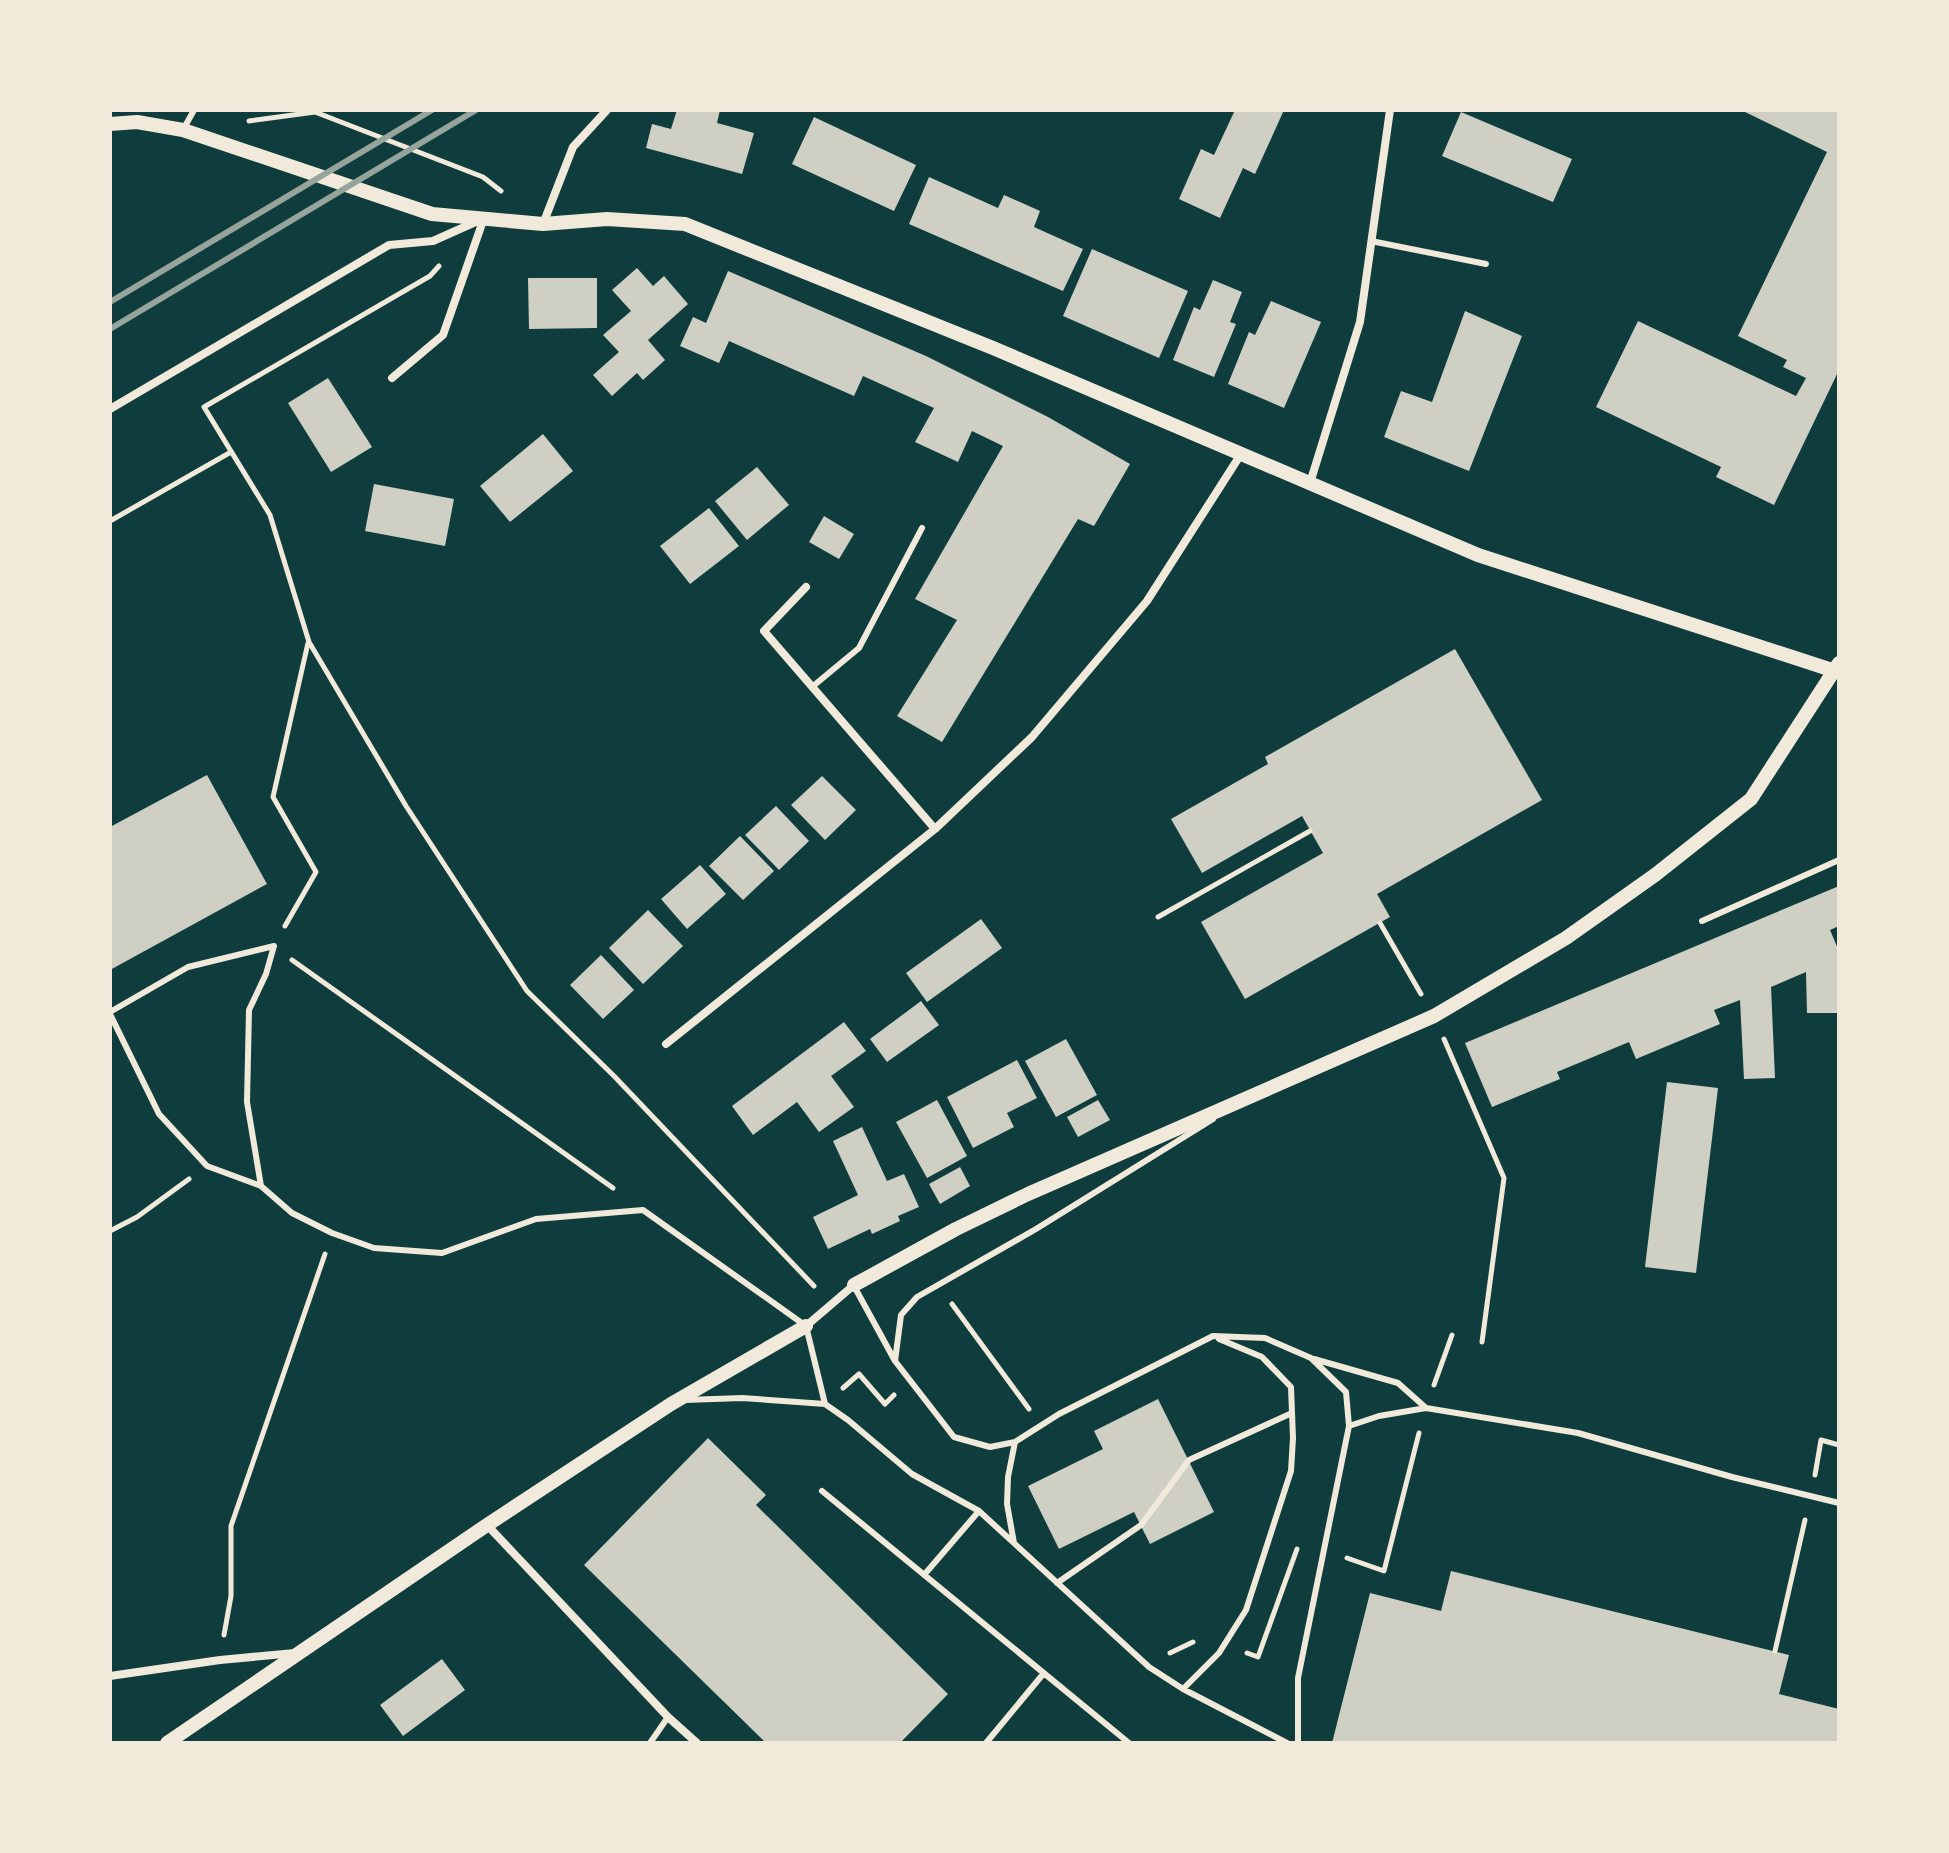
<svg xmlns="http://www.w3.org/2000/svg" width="1949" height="1853" font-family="'Zilla Slab',serif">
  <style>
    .building { fill: #cfcfc3 }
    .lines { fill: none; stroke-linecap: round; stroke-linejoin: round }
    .path { stroke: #f1e9da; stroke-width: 5 }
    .service { stroke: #f1e9da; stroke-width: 6 }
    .minor { stroke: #f1e9da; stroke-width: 8 }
    .tertiary { stroke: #f1e9da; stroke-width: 14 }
    .rail { stroke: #97a49c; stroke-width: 6 }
  </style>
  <rect width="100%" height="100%" fill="#0f3d3e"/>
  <path class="building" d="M677,110H720L717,123L754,133L742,174L646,148L652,124L671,129Z
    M1235,110H1284L1255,174L1243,168L1220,218L1179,199L1201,149L1214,155Z
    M1741,110H1839V370L1774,505L1716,477L1721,467L1596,407L1638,321L1796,396L1806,378L1783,367L1787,360L1738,336L1827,152Z
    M1461,112L1572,159L1553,202L1442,156Z
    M814,117L916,165L894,211L792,164Z
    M929,177L998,208L1004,195L1040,211L1034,227L1083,249L1063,291L909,224Z
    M1092,249L1188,291L1159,358L1063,316Z
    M637,268L653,286L664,276L688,304L648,340L665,360L643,380L637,373L612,396L593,375L619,352L603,335L631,311L612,290Z
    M728,271L926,356L1048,417L1130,464L1094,526L1078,519L942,742L897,716L957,620L915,599L1003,446L972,431L958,462L915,442L934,408L863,376L854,396L729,341L719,363L680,346L693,317L706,323Z
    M528,278H597V328L529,329Z
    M1213,280L1242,292L1230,322L1236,324L1214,377L1173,360L1194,307L1200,310Z
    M1271,301L1321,322L1284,408L1228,384L1249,332L1255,335Z
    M1465,311L1522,336L1469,471L1384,437L1401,391L1432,402Z
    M328,378L372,447L331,472L288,403Z
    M543,434L573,471L510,522L480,486Z
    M757,467L789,505L747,540L715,501Z
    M374,484L454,499L445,546L365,531Z
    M709,508L739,546L690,584L660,546Z
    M824,516L854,534L839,559L809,542Z
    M1455,649L1542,800L1377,894L1390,917L1245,999L1201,922L1323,853L1302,816L1202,873L1171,819L1268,764L1265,757Z
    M207,775L267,884L110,970V827Z
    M822,776L856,810L825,840L791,805Z
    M776,806L809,841L779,870L745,835Z
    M740,836L774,871L743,900L709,866Z
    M700,865L726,894L687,929L661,899Z
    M1839,886V926L1830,930L1839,951V1013H1807L1806,972L1771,987L1775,1078L1744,1079L1740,1000L1714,1010L1720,1024L1636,1059L1629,1042L1557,1072L1560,1079L1492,1107L1465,1043Z
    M648,910L683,946L643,984L609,948Z
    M981,919L1002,948L927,1002L906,973Z
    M601,955L634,990L603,1019L570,985Z
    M921,1001L939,1025L887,1062L870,1039Z
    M844,1022L866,1051L831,1076L854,1107L819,1132L797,1102L753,1135L732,1106Z
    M1066,1039L1097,1095L1056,1117L1025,1061Z
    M1017,1060L1037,1098L1007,1113L1014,1127L973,1148L947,1097Z
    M1667,1082L1718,1088L1696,1273L1645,1267Z
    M937,1100L967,1156L927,1178L896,1122Z
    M1098,1100L1110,1120L1078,1137L1067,1117Z
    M862,1127L887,1181L904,1174L919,1207L898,1216L900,1221L872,1234L870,1229L828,1249L813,1217L858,1195L833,1141Z
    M960,1167L970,1186L940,1204L929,1184Z
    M1158,1399L1214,1512L1150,1544L1134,1512L1059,1549L1028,1486L1103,1449L1094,1431Z
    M708,1438L766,1495L756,1505L948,1694L900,1743H766L584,1565Z
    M1451,1571L1789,1655L1779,1694L1839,1709V1743H1332L1370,1593L1441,1611Z
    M442,1659L465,1690L403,1736L380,1705Z"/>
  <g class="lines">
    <path class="path" d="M249,121L315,112L483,177L501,191
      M439,266L430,276L204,407L270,515L309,642L406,806L527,991L614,1076L814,1286
      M110,521L231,452
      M1158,917L1310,831
      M1380,923L1421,994
      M285,926L316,872L273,797L308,643
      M292,960L613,1188
      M1444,1039L1504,1178L1482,1342
      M110,1231L137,1217L189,1179
      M952,1304L1029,1409
      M1434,1385L1452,1335
      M843,1388L859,1374L885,1404L894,1395
      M1815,1475L1821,1440L1839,1445
      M1347,1558L1384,1571L1419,1433
      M224,1635L231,1596V1526L325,1254
      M1775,1651L1805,1520
      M1170,1653L1193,1642
      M1247,1653L1258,1657L1297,1549"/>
    <path class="service" d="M183,130L194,110
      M1371,241L1486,264
      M812,687L859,648L922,528
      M1702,921L1839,860
      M110,1012L188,967L274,946L266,974L249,1010L247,1102L261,1186
      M110,1014L159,1114L207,1166L261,1186L292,1213L332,1233L374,1248L442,1253L536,1219L643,1210L806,1326L825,1404L848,1420L912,1474L979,1511L1149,1667L1183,1689L1287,1743
      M854,1286L895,1361L954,1437L990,1447L1015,1442L1059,1414L1213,1336L1265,1338L1311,1358L1346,1392L1349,1426L1298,1678V1743
      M1314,1359L1398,1383L1426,1408L1578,1433L1732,1477L1839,1503
      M895,1361L901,1315L917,1297L1036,1229L1213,1119
      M685,1400L742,1398L825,1404
      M1349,1426L1379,1416L1426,1408
      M822,1491L1129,1743
      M1014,1543L1007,1504L1008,1477L1015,1442
      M924,1575L979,1511
      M1057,1583L1141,1525L1189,1460L1292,1413
      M1183,1689L1219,1653L1246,1610L1291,1471L1293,1438L1291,1387L1262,1357L1219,1339
      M650,1743L668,1717
      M986,1743L1044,1673"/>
    <path class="minor" d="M543,224L573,147L607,110
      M392,378L443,335L484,218
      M110,409L389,245L433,241L480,220
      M1310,483L1360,322L1390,110
      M806,587L764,631L935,829
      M666,1044L935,829L1032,737L1147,601L1241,454
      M806,1326L854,1285
      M487,1525L668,1717L697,1743
      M110,1676L220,1660L295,1653"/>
    <path class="tertiary" d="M110,124L137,122L183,130L432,214L543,224L607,219L685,224L993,348L1478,555L1835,671
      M854,1285L956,1229L1028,1194L1434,1016L1566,938L1655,875L1751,799L1839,663
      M167,1743L487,1525L671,1404L806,1326"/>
    <path class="rail" d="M110,302L432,110
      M110,329L476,110"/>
  </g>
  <rect width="1949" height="1853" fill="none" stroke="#f1e9da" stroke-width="224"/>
</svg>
